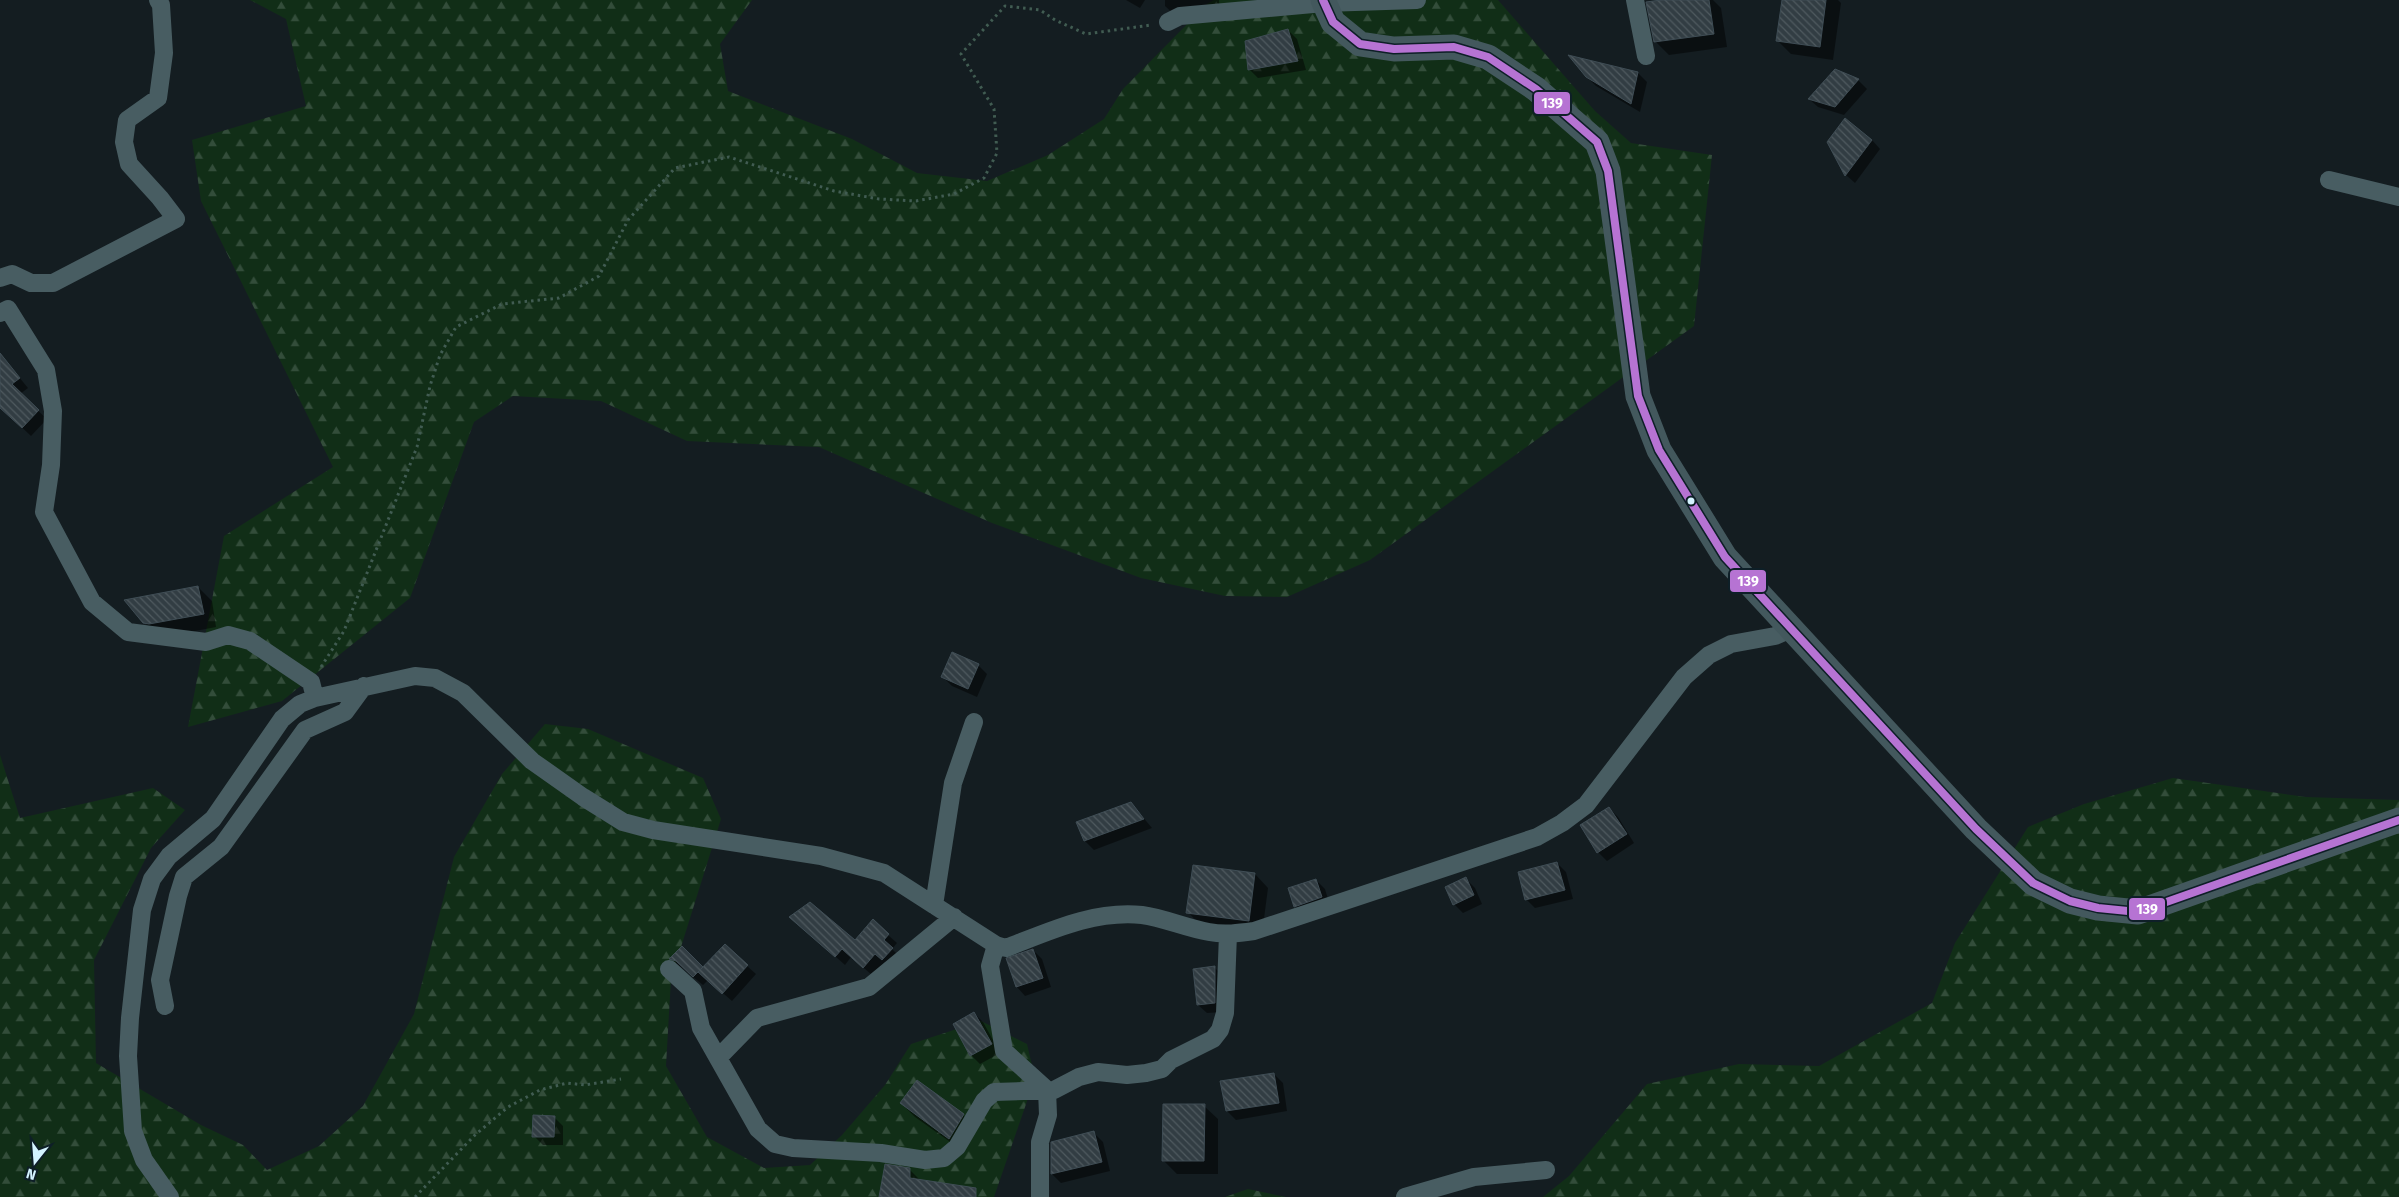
<svg xmlns="http://www.w3.org/2000/svg" width="2399" height="1197" font-family="'Fira Sans',sans-serif">
  <style>
    .forest { fill: url(#forest-firs) }
    .shadow { fill: #0007 }
    .building { fill: url(#building-back-hatch); stroke: #3f4d55 }
    .lines { fill: none; stroke-linecap: round; stroke-linejoin: round }
    .path { stroke: #415c52; stroke-width: 3; stroke-dasharray: 2.5 4; stroke-linecap: butt }
    .street { stroke: #485d62; stroke-width: 18 }
    .secondary { stroke: #43585d; stroke-width: 25 }
    .bus-1-casing { stroke: #0e1f27; stroke-width: 11 }
    .bus-1 { stroke: #b673d3; stroke-width: 8 }
    .bus-dot { fill: #d4f3ff; stroke: #0e1f27; stroke-width: 2 }
    .line-badge { stroke: #0e1f27; stroke-width: 2 }
    .badge-label { font-size: 14px; text-anchor: middle; font-weight: bold; fill: #fff }
  </style>
  <defs>
    <pattern id="forest-firs" width="22" height="20" patternUnits="userSpaceOnUse" patternTransform="scale(1.25)"><rect width="22" height="20" fill="#112e17"/><path d="M5 1l3.5 6h-7zM16 11l3.5 6h-7z" fill="#334d3a"/></pattern>
    <pattern id="building-back-hatch" width="6" height="6" patternUnits="userSpaceOnUse" patternTransform="scale(1.25)"><rect width="6" height="6" fill="#323d43"/><path d="M-1 5l2 2M0 0l6 6M5-1l2 2" fill="none" stroke="#4f5a5f"/></pattern>
  </defs>
  <rect width="100%" height="100%" fill="#141d21"/>
  <path class="forest" d="M250,0H752L720,44L728,91L852,139L917,173L987,181L1048,155L1104,119L1123,89L1207,4L1214,0H1498L1595,111L1631,143L1712,155L1694,326L1370,560L1287,597L1225,596L1141,578L992,523L819,447L687,441L601,401L513,396L474,422L410,598L282,701L188,727L224,536L333,467L201,201L192,140L306,106L286,19Z
    M545,724L588,729L703,778L721,819L671,979L666,1066L707,1137L764,1168L810,1165L842,1135L885,1085L911,1044L981,1021L1027,1044L1035,1078L994,1197H0V755L20,818L153,788L185,810L151,848L94,960L96,1063L201,1125L243,1145L267,1170L319,1146L363,1106L414,1014L454,857L502,774Z
    M2173,778L2306,797L2399,800V1197H1543L1569,1176L1647,1084L1739,1064L1819,1066L1932,1003L1955,943L2028,827L2084,804Z
    M1248,1189L1286,1197H1225Z"/>
  <path class="shadow" d="M1126,0H1145L1140,8Z
    M1165,0H1219L1220,16L1179,19L1165,6Z
    M1670,0H1713L1721,8L1727,47L1669,55L1655,41Z
    M1783,0H1838L1841,3L1833,60L1791,54L1777,40Z
    M1288,30L1297,39L1306,70L1258,78L1249,69Z
    M1835,70L1859,81L1867,89L1844,115L1818,107L1809,99Z
    M1638,73L1647,82L1640,112L1596,86L1586,76Z
    M1872,140L1880,149L1855,183L1846,175L1829,142Z
    M0,354L28,388L20,394L47,419L31,436L14,420L0,397Z
    M198,587L212,601L216,627L164,637L158,636L144,622Z
    M978,665L987,674L977,697L952,686L943,677Z
    M1131,803L1152,828L1094,850L1085,841L1078,823Z
    M1609,808L1618,817L1634,843L1607,861L1598,852Z
    M1557,863L1566,872L1573,899L1535,908L1526,899Z
    M1255,874L1268,888L1262,934L1201,926L1188,912Z
    M1466,879L1475,888L1482,904L1463,913L1454,904Z
    M1316,880L1325,889L1330,906L1304,915L1295,906Z
    M791,917L855,941L888,935L897,943L892,949L901,958L892,968L885,962L872,975L851,957L845,965Z
    M1033,950L1042,959L1051,987L1025,996L1017,987Z
    M671,959L703,969L747,966L756,974L732,1001L708,980L703,985Z
    M1215,968L1224,977L1223,1012L1207,1013L1198,1005Z
    M974,1013L983,1022L1000,1053L980,1064L971,1055Z
    M1274,1074L1283,1083L1287,1111L1236,1120L1227,1111Z
    M901,1103L963,1115L977,1129L963,1151L915,1117Z
    M1204,1106L1218,1119V1174H1177L1163,1160Z
    M554,1117L563,1126V1145H543L534,1136Z
    M1094,1133L1103,1142L1110,1171L1061,1183L1052,1174Z
    M910,1170L921,1181L973,1197H880Z"/>
  <path class="building" d="M1661,0H1709L1714,34L1654,42L1646,2Z
    M1782,0H1826L1820,47L1776,41Z
    M1288,29L1298,61L1248,70L1245,41Z
    M1568,55L1638,72L1631,104L1586,77Z
    M1835,69L1859,79L1835,107L1808,99Z
    M1845,118L1872,140L1845,176L1827,142Z
    M0,353L20,378L12,384L39,410L22,428L0,408Z
    M198,586L204,614L149,624L143,623L124,600Z
    M952,652L979,664L968,689L941,677Z
    M1131,802L1144,819L1084,841L1076,822Z
    M1609,807L1627,834L1597,853L1580,825Z
    M1557,862L1565,890L1525,900L1518,872Z
    M1193,865L1255,873L1249,921L1186,913Z
    M1466,877L1474,895L1453,905L1445,887Z
    M1316,879L1322,897L1294,907L1288,888Z
    M810,902L855,940L873,919L889,934L884,940L893,948L882,960L875,954L863,968L842,949L835,957L789,917Z
    M725,944L748,965L722,994L698,972Z
    M682,946L703,967L693,977L676,961L669,959Z
    M1033,949L1043,978L1016,987L1006,958Z
    M1215,966V1003L1197,1005L1193,969Z
    M974,1012L992,1044L970,1056L953,1024Z
    M1274,1073L1279,1103L1226,1111L1220,1081Z
    M917,1080L964,1114L949,1139L900,1103Z
    M1163,1104H1205L1204,1161H1162Z
    M533,1115L555,1116L554,1137H532Z
    M1094,1131L1102,1162L1051,1174V1142Z
    M885,1164L910,1168V1178L976,1188V1197H879Z"/>
  <g class="lines">
    <path class="path" d="M321,667L344,631L417,447L430,386L440,355L456,327L502,304L559,298L599,276L628,220L675,168L729,157L834,191L879,199L916,201L954,194L984,178L997,153L994,109L961,54L1005,6L1040,10L1055,20L1086,34L1151,25
      M415,1197L475,1135L508,1107L540,1090L567,1083L585,1085L621,1079"/>
    <path class="street" d="M1635,0L1646,56
      M1168,22L1180,16L1324,3L1417,0
      M2329,180L2399,197
      M0,278L12,274L31,283H53L176,219L160,198L129,164L124,142L127,120L158,98L164,53L161,5L158,0
      M0,313L8,309L46,370L53,411L51,465L44,512L92,602L128,632L206,642L228,635L250,641L311,682L315,698
      M934,905L953,783L974,722
      M996,945L990,966L1004,1051L1047,1090L1048,1115L1040,1142V1197
      M669,969L693,991L701,1028L758,1129L775,1144L793,1148L881,1153L925,1160L944,1158L957,1147L984,1101L994,1092L1054,1090L1079,1077L1098,1072L1127,1075L1146,1073L1162,1069L1171,1060L1213,1039L1220,1030L1225,1013L1228,934
      M165,1006L160,980L178,896L184,877L221,847L305,730L345,712L364,686
      M718,1058L757,1018L869,987L954,917
      M170,1197L144,1160L133,1131L128,1056L130,1018L142,910L152,879L169,856L213,819L282,719L300,704L315,698L415,676L435,678L463,693L532,761L583,797L623,822L653,830L821,856L884,873L996,945L1006,948C1050,931 1094,910 1142,915C1164,918 1186,928 1209,932C1224,935 1239,933 1254,931L1537,837L1562,823L1586,805L1684,677L1709,655L1731,644L1775,636L1791,629
      M1405,1197L1474,1177L1546,1170"/>
    <path class="secondary" d="M1323,0L1333,22L1360,44L1394,49L1454,47L1488,57L1536,89L1597,142L1608,171L1638,396L1659,450L1725,557L1976,829L2033,883L2070,901L2098,908L2138,912L2399,820"/>
    <g class="bus-1-casing">
      <path id="bus-1" d="M1323,0L1333,22L1360,44L1394,49L1454,47L1488,57L1536,89L1597,142L1608,171L1638,396L1659,450L1725,557L1976,829L2033,883L2070,901L2098,908L2138,912L2399,820"/>
    </g>
    <use href="#bus-1" class="bus-1"/>
  </g>
  <circle class="bus-dot" cx="1691" cy="501" r="4.5"/>
  <g class="line-badge">
    <rect x="1533" y="91" width="38" height="24" rx="5" fill="#b673d3"/>
    <rect x="1729" y="569" width="38" height="24" rx="5" fill="#b673d3"/>
    <rect x="2128" y="897" width="38" height="24" rx="5" fill="#b673d3"/>
  </g>
  <g class="badge-label">
    <text x="1552" y="108">139</text>
    <text x="1748" y="586">139</text>
    <text x="2147" y="914">139</text>
  </g>
  <g transform="translate(35 1162) rotate(197)" stroke="#0e1f27" stroke-width="4" paint-order="stroke">
  <path d="M0-4L9 19L0 12L-9 19Z" fill="#d4f3ff"/>
  <text y="-8" font-size="14" font-weight="bold" text-anchor="middle" fill="#d4f3ff">N</text>
  </g>
</svg>
